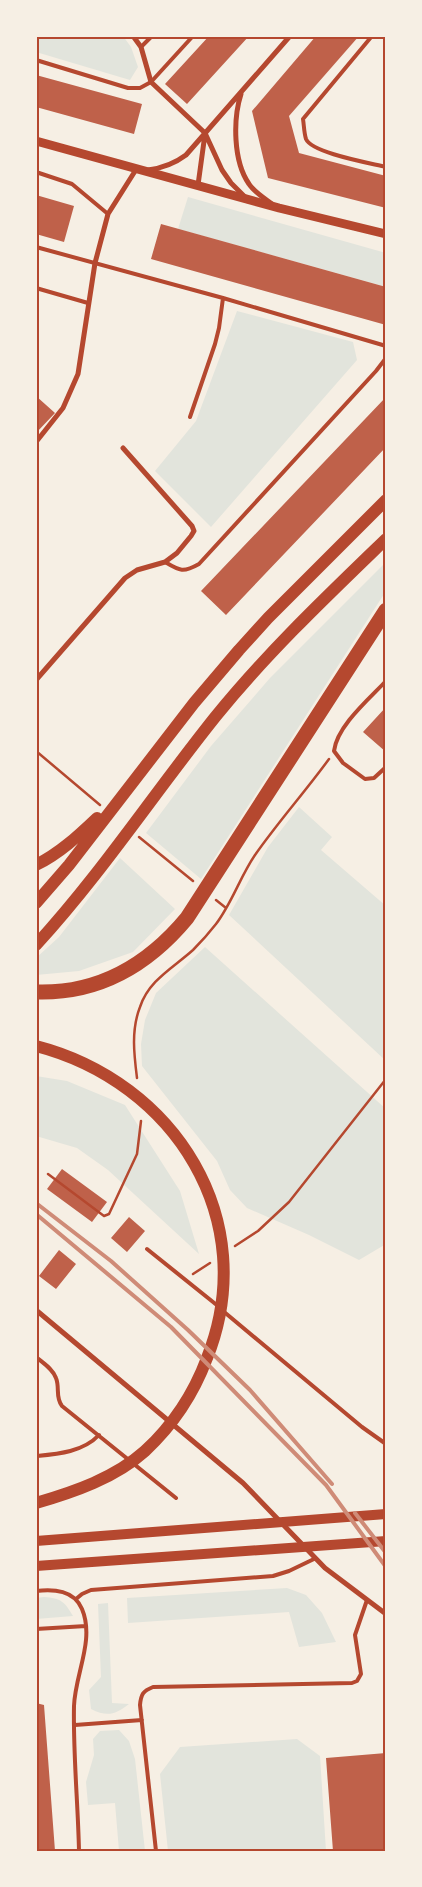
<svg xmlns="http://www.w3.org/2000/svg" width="422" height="1887" font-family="Arial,sans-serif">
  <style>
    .green { fill: #e2e4dc }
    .building { fill: #bf614a }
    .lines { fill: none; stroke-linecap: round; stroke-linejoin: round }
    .path { stroke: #b5482f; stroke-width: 2.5 }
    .service { stroke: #b5482f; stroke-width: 4 }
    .minor { stroke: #b5482f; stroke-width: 5 }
    .tertiary { stroke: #b5482f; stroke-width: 9 }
    .secondary { stroke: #b5482f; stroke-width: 10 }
    .primary { stroke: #b5482f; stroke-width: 12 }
    .motorway { stroke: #b5482f; stroke-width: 15 }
    .rail { stroke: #cf8b77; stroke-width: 4 }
    .neatline { fill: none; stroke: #b5482f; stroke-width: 2 }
  </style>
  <rect width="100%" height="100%" fill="#f6efe4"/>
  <path class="green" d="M36,36H123L131,47L138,67L130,80L36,52Z
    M188,197L386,253V287L178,229Z
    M237,311L353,342L357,360L211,527L155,471L196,421Z
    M386,562V591L201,879L146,833L211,746L270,678Z
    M299,807L332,837L321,850L386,906V1061L229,915L268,847Z
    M120,858L175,909L133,952L79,971L36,975V958L59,937Z
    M205,947L386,1109V1244L359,1260L309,1235L247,1208L230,1190L217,1161L142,1066L141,1044L145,1020L156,993Z
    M36,1076L67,1081L125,1105L180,1191L199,1254L108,1170L77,1148L36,1136Z
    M287,1588L306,1595L322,1613L336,1642L299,1647L289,1612L128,1623L127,1598Z
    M44,1597C61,1598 65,1602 73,1616L36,1619V1598Z
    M108,1603L112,1703L129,1704C115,1715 107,1717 91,1709L89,1690L101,1677L98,1604Z
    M119,1730L129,1741L135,1759L145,1851H119L115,1803L88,1805L86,1782L94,1755L93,1739L100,1731Z
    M297,1739L320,1756L326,1851H168L160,1774L180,1747Z"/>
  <path class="building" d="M209,36H249L187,104L165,84Z
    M316,36H359L289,116L299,153L386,176V208L268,178L252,111Z
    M36,75L142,104L134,134L36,107Z
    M36,195L74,206L64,242L36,234Z
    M161,224L386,287V325L151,259Z
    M36,396L55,413L36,433Z
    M386,397V447L226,615L201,591Z
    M386,707V752L363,732Z
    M62,1169L107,1202L92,1222L47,1189Z
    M129,1217L145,1231L127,1252L111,1238Z
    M59,1250L76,1264L56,1289L39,1276Z
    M36,1703L44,1705L55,1851H36Z
    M386,1753V1851H333L326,1758Z"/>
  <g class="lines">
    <path class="path" d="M36,751L100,805
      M139,837L193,881
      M216,900L226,908
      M137,1078C134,1054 131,1030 140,1007C149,980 173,968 193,950C201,942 209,933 216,924C232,903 240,877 255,855C278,822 305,792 329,759
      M48,1174L104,1216L109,1214L137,1154L141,1121
      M36,1238V1240
      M235,1246L258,1231L289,1202L386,1079
      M193,1274L210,1263"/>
    <path class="service" d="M372,36L303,119C304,125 304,133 306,139C312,153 370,163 386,167
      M141,47L152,36
      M36,60L128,88H140L151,82L193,36
      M36,172L72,184L108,214
      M36,247L223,298L386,346
      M36,288L88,303
      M190,417L215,344L219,328L223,298
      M165,562C180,571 183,573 199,564L376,371L386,358
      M386,681C369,699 337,726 334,751L343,763L365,779L374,778L386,767
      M147,1249L218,1306
      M223,1311L362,1427L386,1444
      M36,1357C43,1363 53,1369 56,1378C60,1388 55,1397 62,1406L176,1498
      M36,1456C58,1454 83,1452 99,1435
      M36,1591C54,1589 74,1590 82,1609C95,1640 75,1674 74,1706C73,1754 78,1803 79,1851
      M76,1599L82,1594L91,1590L273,1576L289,1571L314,1559
      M36,1629L86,1626
      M75,1725L142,1720
      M156,1851L140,1705C141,1694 143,1691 153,1687L352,1683L357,1681L361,1674L355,1635L367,1600"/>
    <path class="minor" d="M133,36L141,47L151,82L205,133L222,170L231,183L246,198
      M241,94C233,119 233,161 249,184C254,192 264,198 272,204
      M148,170C163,168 174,164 186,155L290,36
      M198,185L205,134
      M36,442L63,408L78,374L95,263L108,214L137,168
      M36,680L125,578L137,570L165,562L177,553L191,536L194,531L192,526L123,448
      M36,1310L243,1483L325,1568L386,1614"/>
    <path class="tertiary" d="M36,141L279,208L386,234"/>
    <path class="secondary" d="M36,1541L386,1514
      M36,1566L386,1541"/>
    <path class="primary" d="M36,865C60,853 78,836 97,818
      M36,903L69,865L194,703L239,650L268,618L386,500
      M36,945C102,873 155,792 216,716C268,652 327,596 386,539
      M36,1046C175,1082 262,1220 207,1358C194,1393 172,1426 145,1451C115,1478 74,1492 36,1503"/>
    <path class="motorway" d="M36,992C99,994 148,965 187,918L386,610"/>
    <path class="rail" d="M36,1203L111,1261L188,1330L250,1390L332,1484
      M36,1214L171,1327L326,1485L386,1567
      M355,1513L386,1553"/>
  </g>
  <rect width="422" height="1887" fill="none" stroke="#f6efe4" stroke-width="75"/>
  <rect x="38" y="38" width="346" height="1812" class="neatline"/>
</svg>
